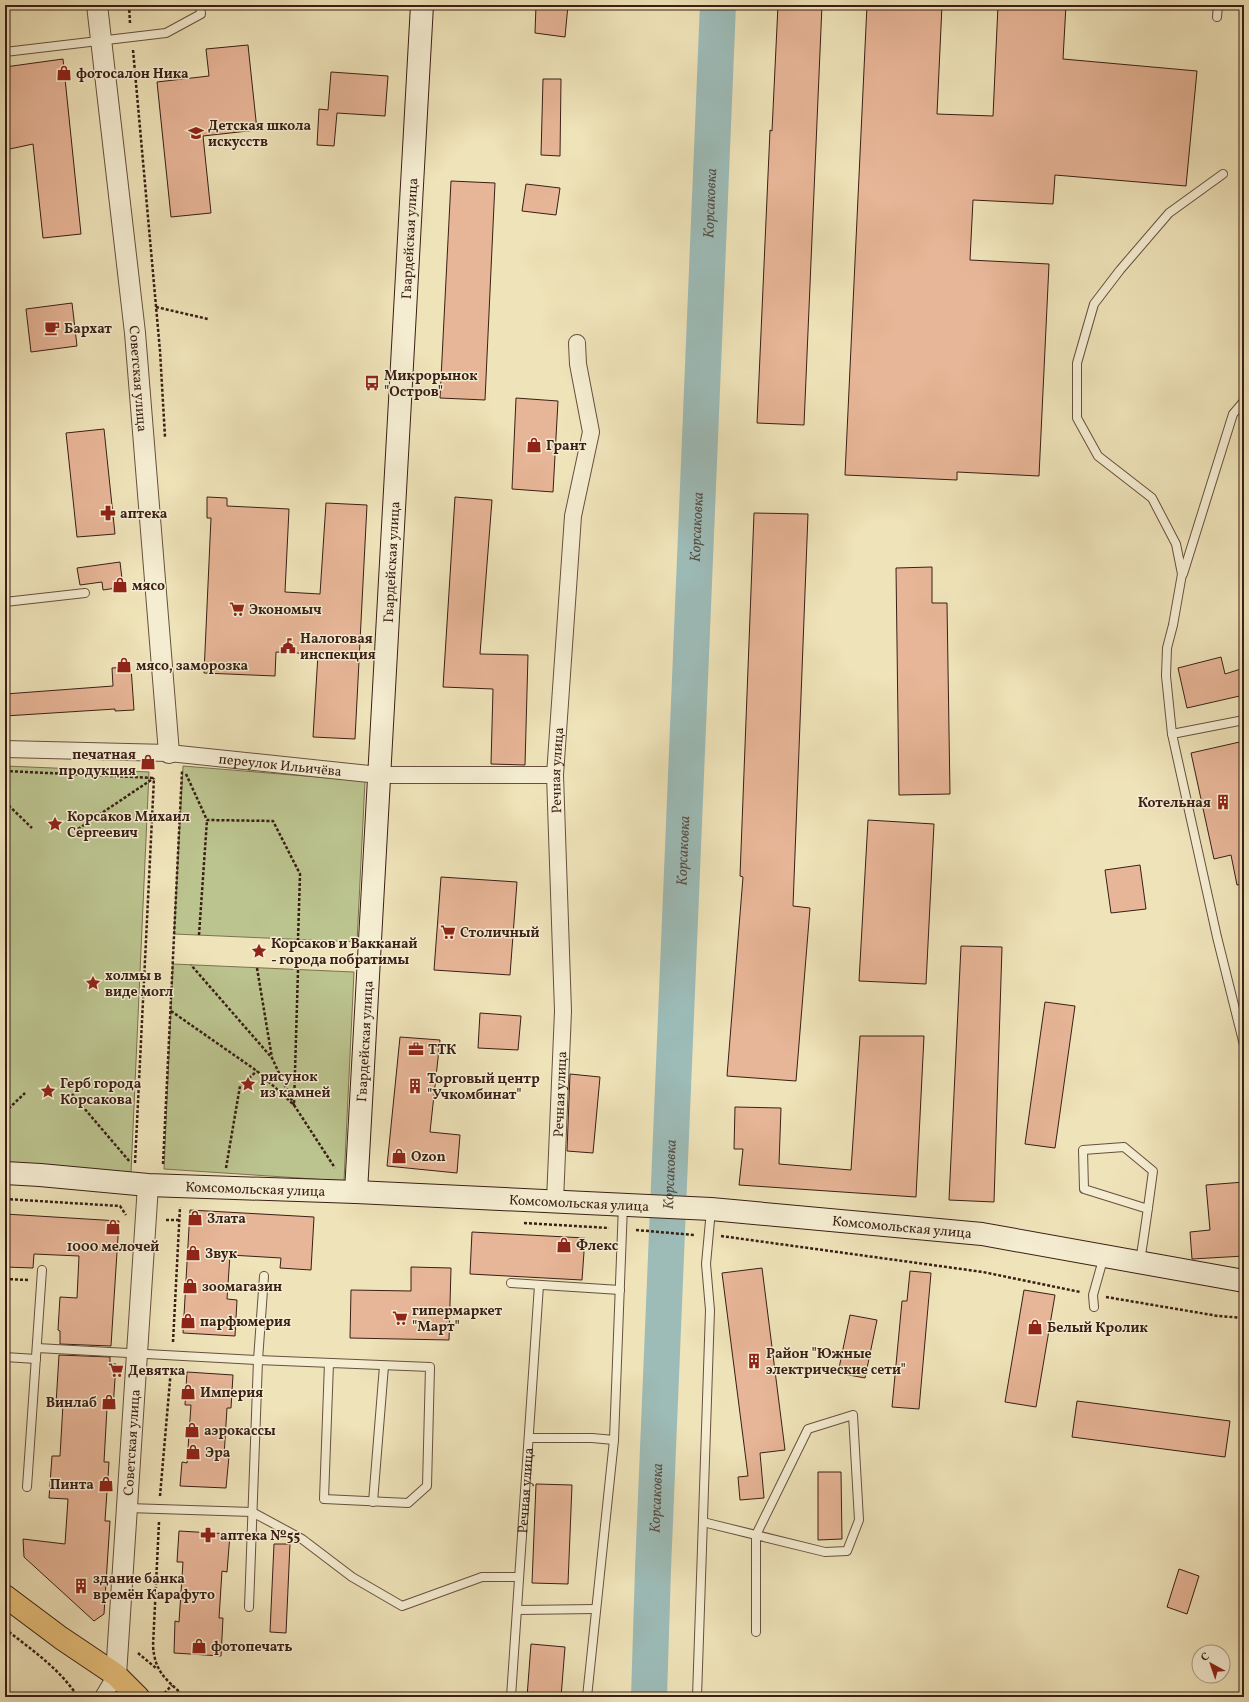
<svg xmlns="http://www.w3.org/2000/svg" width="1249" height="1702" font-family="Vollkorn,serif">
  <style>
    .green { fill: #bbc38e; stroke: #7a7152 }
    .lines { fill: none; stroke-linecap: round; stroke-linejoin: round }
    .river { stroke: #9dbcb8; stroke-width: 36 }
    .building { fill: #e7b597; stroke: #3a1f15 }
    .service-casing { stroke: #67503e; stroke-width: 10 }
    .minor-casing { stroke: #67503e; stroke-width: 18 }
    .tertiary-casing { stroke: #67503e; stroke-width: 22 }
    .secondary-casing { stroke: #3a1f15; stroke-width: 24 }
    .primary-casing { stroke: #3a1f15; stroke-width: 24 }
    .path { stroke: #3a1f15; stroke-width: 2.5; stroke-dasharray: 3 2; stroke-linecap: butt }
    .service { stroke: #f5edd2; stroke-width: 8 }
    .minor { stroke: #f5edd2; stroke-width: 16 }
    .tertiary { stroke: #f5edd2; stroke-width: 20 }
    .secondary { stroke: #f5edd2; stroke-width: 22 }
    .primary { stroke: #e8c27c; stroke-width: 22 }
    .labels { text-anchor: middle; stroke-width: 3; stroke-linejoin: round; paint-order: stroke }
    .poi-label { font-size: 14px; font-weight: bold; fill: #3a1f15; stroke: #f5edd2; text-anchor: start }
    .street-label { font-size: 14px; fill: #3a1f15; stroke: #f5edd2 }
    .water-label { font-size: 15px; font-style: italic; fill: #584e46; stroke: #f5edd2 }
  </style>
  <rect width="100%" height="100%" fill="#efe3b9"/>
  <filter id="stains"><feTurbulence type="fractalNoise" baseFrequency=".005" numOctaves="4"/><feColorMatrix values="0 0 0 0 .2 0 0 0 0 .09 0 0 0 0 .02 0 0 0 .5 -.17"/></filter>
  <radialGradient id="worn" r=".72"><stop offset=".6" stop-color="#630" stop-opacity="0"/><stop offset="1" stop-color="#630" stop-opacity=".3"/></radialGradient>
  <path class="green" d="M5,766L149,772L131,1173L5,1166Z
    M183,766L365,781L357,942L174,934Z
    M173,964L354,972L344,1181L164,1169Z"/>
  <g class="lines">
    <path class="river" id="s1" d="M649,1697L653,1569L718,5"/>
  </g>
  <path class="building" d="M536,5H568L565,37L535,33Z
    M778,5H822L804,425L757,423L770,130L772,131Z
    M867,5H942L937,114L993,116L998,5H1066L1063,59L1197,71L1186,186L1055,175L1053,204L973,200L970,260L1049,264L1039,476L957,472V480L845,475Z
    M248,45L257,130L203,136L211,213L171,217L157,82L209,76L206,49Z
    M63,59L81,234L43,238L33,144L5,150V67Z
    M331,72L388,76L385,116L337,113L334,146L317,145L319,109L328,110Z
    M543,79H561L560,156L541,155Z
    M451,181L495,183L485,400L440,398Z
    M526,184L560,188L556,215L522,211Z
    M72,303L77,346L31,352L26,309Z
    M516,398L558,401L553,492L512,489Z
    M104,429L115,534L77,537L66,433Z
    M207,497L227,498V506L289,509L285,592L320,594L326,503L367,505L355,739L313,737L318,654L276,652L275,676L204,673L211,518H207Z
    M455,497L492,500L480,654L528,655L525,765L491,764L493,689L443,687Z
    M754,513L808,514L793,906L810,908L796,1081L727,1076L743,877L740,876Z
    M120,562L123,587L103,590L102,582L80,585L77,568Z
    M932,567V603H947L950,794L899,795L896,568Z
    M1221,657L1225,674L1244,668V695L1187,708L1178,668Z
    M131,667L134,710L115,711V709L5,716V694L113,686L112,668Z
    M1244,741V884L1237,885L1231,855L1214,859L1191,753Z
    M868,820L934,824L926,984L859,981Z
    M1140,865L1146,909L1111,913L1105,870Z
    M441,877L517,882L510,975L434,970Z
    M961,946L1002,947L994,1202L949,1200Z
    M1045,1002L1075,1006L1055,1148L1025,1144Z
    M480,1013L521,1016L518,1050L478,1048Z
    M860,1036H924L916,1197L739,1185L743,1149H734L735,1107L781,1108L779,1164L851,1170Z
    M400,1037L440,1040L430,1132L460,1135L457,1173L387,1166Z
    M570,1074L600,1077L593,1153L567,1151Z
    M1244,1182V1256L1192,1259L1190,1232L1210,1230L1206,1185Z
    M190,1210L314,1217L311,1270L280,1268L281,1258L230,1255L227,1299L237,1300L235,1336L183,1333Z
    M5,1214L119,1221L111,1346L60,1344V1331L58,1330L60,1297L77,1298L79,1256L34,1254L33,1268L5,1267Z
    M472,1232L585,1238L582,1280L470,1274Z
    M411,1267L451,1268L449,1340L350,1338L351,1290L411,1291Z
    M762,1268L785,1450L760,1453L764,1498L740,1500L738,1477L748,1476L722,1273Z
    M910,1271L931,1273L919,1409L892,1407L902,1301H907Z
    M1024,1290L1055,1295L1036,1407L1005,1402Z
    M850,1315L877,1320L865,1378L838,1373Z
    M59,1355L110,1357V1364H116L113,1408H107L104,1462H109L105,1521H110L104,1614L94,1621L24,1557L23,1539L65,1544L68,1499L49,1498L52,1456H60L63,1404H56Z
    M187,1372L233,1375L231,1408H227L224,1456H229L226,1488L180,1486L182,1462L187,1463L191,1405H185Z
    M1077,1401L1230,1421L1225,1457L1072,1437Z
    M818,1472H841L842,1539L818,1540Z
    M536,1484L572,1485L568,1584L532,1583Z
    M179,1531L230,1534L227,1572L222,1571L219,1618H223L221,1656L174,1653L175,1621L179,1622L183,1562H177Z
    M274,1544H290L286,1633L270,1632Z
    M1179,1569L1199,1576L1187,1614L1167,1607Z
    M531,1644L565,1647L561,1697H527Z"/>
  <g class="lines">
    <g class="service-casing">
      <g id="service">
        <path d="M1217,17L1218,5"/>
        <path d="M5,52L166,33L201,14L200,5"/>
        <path d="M1183,574L1233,414L1244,401"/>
        <path d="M5,602L85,593"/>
        <path d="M1244,720L1172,734L1217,937L1244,1045"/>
        <path d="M1172,734L1166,676L1167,648L1173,625L1182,574L1176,544L1152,498L1098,456L1077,418V363L1094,304L1120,270L1169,213L1223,174"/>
        <path d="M1140,1261C1145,1231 1149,1201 1153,1171L1124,1147L1083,1150L1084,1189L1148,1209"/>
        <path d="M511,1283L620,1290"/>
        <path d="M1094,1307L1093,1295L1104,1256"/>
        <path d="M37,1348L258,1360L430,1367L427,1486L408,1503L324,1499L329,1363"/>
        <path d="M5,1357L36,1359"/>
        <path d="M529,1438H592L614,1440L623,1205"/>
        <path d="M27,1487L42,1270"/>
        <path d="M373,1502L384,1366"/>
        <path d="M128,1508L252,1512L302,1539L352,1577L402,1606L482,1577H519"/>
        <path d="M703,1522L825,1552L847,1551L859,1520L853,1415L808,1429L756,1535V1632"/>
        <path d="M249,1607L258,1360L264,1276"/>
        <path d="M517,1610L596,1609"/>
        <path id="s2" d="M511,1697L539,1285"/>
        <path d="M587,1697L614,1440"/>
        <path d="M697,1697L710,1310L706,1264L711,1210"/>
      </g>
    </g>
    <g class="minor-casing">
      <g id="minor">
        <path id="s3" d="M5,749L169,753L379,775H555"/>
        <path id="s4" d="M555,1201L563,1011L555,775L573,516L591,432L578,364L577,343"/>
        <path d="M103,1697L116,1675"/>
      </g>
    </g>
    <g class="tertiary-casing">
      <g id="tertiary">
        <path id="s5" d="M97,5L135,333L169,753"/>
        <path id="s6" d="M116,1675L148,1185"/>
      </g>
    </g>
    <g class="secondary-casing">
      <g id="secondary">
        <path id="s7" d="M5,1173L40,1175L148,1185L356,1192L711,1209L982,1234L1244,1281"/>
        <path id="s8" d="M356,1192L422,5"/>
      </g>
    </g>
    <g class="primary-casing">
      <path id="primary" d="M5,1596L61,1638L116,1675L138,1697"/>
    </g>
    <path class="path" d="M129,5L130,23
      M133,50L160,351L165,437
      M156,307L208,319
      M5,771L154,778
      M186,774L207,820L273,821L300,874L298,940
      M5,802L32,828
      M78,829L154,778
      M199,935L207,820
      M257,968L272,1058
      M298,970L294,1105L335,1168
      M171,1011L257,1071L294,1105L272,1058L191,965
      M72,1094L130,1162
      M5,1112L25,1093
      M135,1163L154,778
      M163,1164L182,771
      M226,1168L240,1086L257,1071
      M5,1199L120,1206L126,1215
      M166,1220H179
      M524,1223L609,1228
      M636,1230L694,1235
      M721,1236L983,1272L1080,1292
      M5,1279L28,1280
      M1106,1297L1218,1316L1244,1318
      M173,1342L180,1207
      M160,1496L171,1369
      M159,1522L153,1646C155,1673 166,1679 185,1697
      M5,1629C31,1649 60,1669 78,1697
      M138,1653L157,1669
      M161,1697L172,1685"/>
    <use href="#service" class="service"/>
    <use href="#minor" class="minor"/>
    <use href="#tertiary" class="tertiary"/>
    <use href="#secondary" class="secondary"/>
    <use href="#primary" class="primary"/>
  </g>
  <defs>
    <g id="shop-bare" transform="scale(1.2)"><path d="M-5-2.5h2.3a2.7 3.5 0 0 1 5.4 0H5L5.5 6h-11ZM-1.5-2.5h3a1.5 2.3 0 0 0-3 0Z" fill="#8f2418" stroke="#f5edd2" stroke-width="2.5" paint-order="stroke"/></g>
    <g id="school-bare" transform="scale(1.2)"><path d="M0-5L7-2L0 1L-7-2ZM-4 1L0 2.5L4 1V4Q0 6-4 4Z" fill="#8f2418" stroke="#f5edd2" stroke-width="2.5" paint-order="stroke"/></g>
    <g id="cafe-bare" transform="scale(1.2)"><path d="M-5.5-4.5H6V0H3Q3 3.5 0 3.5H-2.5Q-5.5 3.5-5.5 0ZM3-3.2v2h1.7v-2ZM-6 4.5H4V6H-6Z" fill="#8f2418" stroke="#f5edd2" stroke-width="2.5" paint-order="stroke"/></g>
    <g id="bus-bare" transform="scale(1.2)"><path d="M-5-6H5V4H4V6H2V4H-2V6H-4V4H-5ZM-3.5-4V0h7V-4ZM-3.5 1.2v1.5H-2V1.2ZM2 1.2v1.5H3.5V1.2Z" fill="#8f2418" stroke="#f5edd2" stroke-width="2.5" paint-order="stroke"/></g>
    <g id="pharmacy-bare" transform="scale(1.2)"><path d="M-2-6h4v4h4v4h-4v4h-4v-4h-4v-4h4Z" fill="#8f2418" stroke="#f5edd2" stroke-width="2.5" paint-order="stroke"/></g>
    <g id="supermarket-bare" transform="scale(1.2)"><path d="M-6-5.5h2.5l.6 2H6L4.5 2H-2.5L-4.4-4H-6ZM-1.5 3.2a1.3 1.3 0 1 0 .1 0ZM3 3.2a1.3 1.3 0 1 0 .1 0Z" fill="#8f2418" stroke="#f5edd2" stroke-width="2.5" paint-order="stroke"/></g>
    <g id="civic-bare" transform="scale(1.2)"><path d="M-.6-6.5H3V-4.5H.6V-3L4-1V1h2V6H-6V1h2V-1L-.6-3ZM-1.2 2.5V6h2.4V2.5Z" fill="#8f2418" stroke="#f5edd2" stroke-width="2.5" paint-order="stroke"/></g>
    <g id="building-bare" transform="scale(1.2)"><path d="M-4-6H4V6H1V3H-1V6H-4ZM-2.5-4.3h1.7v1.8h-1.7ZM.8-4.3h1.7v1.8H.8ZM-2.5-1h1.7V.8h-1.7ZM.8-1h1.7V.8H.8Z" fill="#8f2418" stroke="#f5edd2" stroke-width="2.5" paint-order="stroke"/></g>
    <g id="sight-bare" transform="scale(1.2)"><path d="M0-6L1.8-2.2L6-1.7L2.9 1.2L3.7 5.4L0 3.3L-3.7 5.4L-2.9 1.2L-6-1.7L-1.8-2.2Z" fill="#8f2418" stroke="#f5edd2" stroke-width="2.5" paint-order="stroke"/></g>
    <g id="office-bare" transform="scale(1.2)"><path d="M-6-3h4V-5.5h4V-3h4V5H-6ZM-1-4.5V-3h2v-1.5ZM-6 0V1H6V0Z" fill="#8f2418" stroke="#f5edd2" stroke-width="2.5" paint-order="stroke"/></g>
  </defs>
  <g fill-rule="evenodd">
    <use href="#shop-bare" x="64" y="73"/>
    <use href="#school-bare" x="196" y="133"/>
    <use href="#cafe-bare" x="52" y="328"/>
    <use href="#bus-bare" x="372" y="383"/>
    <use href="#shop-bare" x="534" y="445"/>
    <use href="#pharmacy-bare" x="108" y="513"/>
    <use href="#shop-bare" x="120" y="585"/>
    <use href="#supermarket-bare" x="237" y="609"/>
    <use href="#civic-bare" x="288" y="646"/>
    <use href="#shop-bare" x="124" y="665"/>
    <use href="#shop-bare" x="148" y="762"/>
    <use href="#building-bare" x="1223" y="802"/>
    <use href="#sight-bare" x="55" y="824"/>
    <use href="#supermarket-bare" x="448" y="932"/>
    <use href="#sight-bare" x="259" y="951"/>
    <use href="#sight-bare" x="93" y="983"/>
    <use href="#office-bare" x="416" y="1049"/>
    <use href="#sight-bare" x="248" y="1084"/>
    <use href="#building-bare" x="415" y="1086"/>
    <use href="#sight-bare" x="48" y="1091"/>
    <use href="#shop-bare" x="399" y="1156"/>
    <use href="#shop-bare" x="195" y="1218"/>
    <use href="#shop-bare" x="113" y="1227"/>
    <use href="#shop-bare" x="564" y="1245"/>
    <use href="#shop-bare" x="193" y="1253"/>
    <use href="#shop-bare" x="190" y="1286"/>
    <use href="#supermarket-bare" x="400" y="1318"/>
    <use href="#shop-bare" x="188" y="1321"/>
    <use href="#shop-bare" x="1035" y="1327"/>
    <use href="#building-bare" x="754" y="1361"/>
    <use href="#supermarket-bare" x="116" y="1370"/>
    <use href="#shop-bare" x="188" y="1392"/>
    <use href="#shop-bare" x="109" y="1402"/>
    <use href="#shop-bare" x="192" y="1430"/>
    <use href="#shop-bare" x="193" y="1452"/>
    <use href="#shop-bare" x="106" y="1484"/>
    <use href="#pharmacy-bare" x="208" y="1535"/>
    <use href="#building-bare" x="81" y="1586"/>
    <use href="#shop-bare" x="199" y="1646"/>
  </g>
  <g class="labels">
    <g class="poi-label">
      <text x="76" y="78">фотосалон Ника</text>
      <text x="208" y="130">Детская школа<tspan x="208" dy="16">искусств</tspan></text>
      <text x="64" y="333">Бархат</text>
      <text x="384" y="380">Микрорынок<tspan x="384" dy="16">"Остров"</tspan></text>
      <text x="546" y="450">Грант</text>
      <text x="120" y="518">аптека</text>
      <text x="132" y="590">мясо</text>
      <text x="249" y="614">Экономыч</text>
      <text x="300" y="643">Налоговая<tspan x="300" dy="16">инспекция</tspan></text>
      <text x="136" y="670">мясо, заморозка</text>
      <text x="136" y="759" text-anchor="end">печатная<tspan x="136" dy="16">продукция</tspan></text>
      <text x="1211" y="807" text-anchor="end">Котельная</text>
      <text x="67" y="821">Корсаков Михаил<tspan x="67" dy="16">Сергеевич</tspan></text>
      <text x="460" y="937">Столичный</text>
      <text x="271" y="948">Корсаков и Вакканай<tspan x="271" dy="16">- города побратимы</tspan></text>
      <text x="105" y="980">холмы в<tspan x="105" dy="16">виде могл</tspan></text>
      <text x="428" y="1054">ТТК</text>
      <text x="260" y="1081">рисунок<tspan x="260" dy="16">из камней</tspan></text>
      <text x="427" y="1083">Торговый центр<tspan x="427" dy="16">"Учкомбинат"</tspan></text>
      <text x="60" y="1088">Герб города<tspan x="60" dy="16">Корсакова</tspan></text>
      <text x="411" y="1161">Ozon</text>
      <text x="207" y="1223">Злата</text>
      <text x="576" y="1250">Флекс</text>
      <text x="113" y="1251" text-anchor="middle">1000 мелочей</text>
      <text x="205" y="1258">Звук</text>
      <text x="202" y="1291">зоомагазин</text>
      <text x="412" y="1315">гипермаркет<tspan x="412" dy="16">"Март"</tspan></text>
      <text x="200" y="1326">парфюмерия</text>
      <text x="1047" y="1332">Белый Кролик</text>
      <text x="766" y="1358">Район "Южные<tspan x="766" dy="16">электрические сети"</tspan></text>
      <text x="128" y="1375">Девятка</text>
      <text x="200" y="1397">Империя</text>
      <text x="97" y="1407" text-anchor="end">Винлаб</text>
      <text x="204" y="1435">аэрокассы</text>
      <text x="205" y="1457">Эра</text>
      <text x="94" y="1489" text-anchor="end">Пинта</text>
      <text x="220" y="1540">аптека №55</text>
      <text x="93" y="1583">здание банка<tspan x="93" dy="16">времён Карафуто</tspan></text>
      <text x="211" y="1651">фотопечать</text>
    </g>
    <g class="street-label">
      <text dy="5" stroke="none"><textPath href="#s8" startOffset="955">Гвардейская улица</textPath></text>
      <text dy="5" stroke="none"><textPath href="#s5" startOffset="376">Советская улица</textPath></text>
      <text dy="5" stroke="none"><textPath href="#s8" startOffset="631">Гвардейская улица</textPath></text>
      <text dy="5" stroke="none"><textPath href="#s3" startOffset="276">переулок Ильичёва</textPath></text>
      <text dy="5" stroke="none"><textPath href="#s4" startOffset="431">Речная улица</textPath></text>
      <text dy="5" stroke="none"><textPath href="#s8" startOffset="151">Гвардейская улица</textPath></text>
      <text dy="5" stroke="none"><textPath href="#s4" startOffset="107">Речная улица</textPath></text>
      <text dy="5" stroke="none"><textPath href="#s7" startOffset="251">Комсомольская улица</textPath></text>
      <text dy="5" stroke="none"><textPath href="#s7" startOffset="575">Комсомольская улица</textPath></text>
      <text dy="5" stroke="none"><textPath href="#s7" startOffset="899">Комсомольская улица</textPath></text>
      <text dy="5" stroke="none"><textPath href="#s6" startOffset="233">Советская улица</textPath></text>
      <text dy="5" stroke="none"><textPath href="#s2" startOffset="207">Речная улица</textPath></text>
    </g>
    <g class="water-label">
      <text dy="5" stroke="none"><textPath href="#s1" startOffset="1495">Корсаковка</textPath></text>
      <text dy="5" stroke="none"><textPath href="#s1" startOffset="1171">Корсаковка</textPath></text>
      <text dy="5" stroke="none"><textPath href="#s1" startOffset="847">Корсаковка</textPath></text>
      <text dy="5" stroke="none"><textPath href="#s1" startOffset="523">Корсаковка</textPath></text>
      <text dy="5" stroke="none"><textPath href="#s1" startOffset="199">Корсаковка</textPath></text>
    </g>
  </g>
  <rect width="1249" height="1702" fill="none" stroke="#efe3b9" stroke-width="20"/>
  <rect x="6" y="6" width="1237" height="1690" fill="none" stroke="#3a1f15" stroke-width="2"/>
  <rect x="10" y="10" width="1229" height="1682" fill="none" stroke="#3a1f15"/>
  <g transform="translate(1211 1664) rotate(320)"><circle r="19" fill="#f5edd2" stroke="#aa9b86"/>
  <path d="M0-3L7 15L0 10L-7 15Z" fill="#8f2418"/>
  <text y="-6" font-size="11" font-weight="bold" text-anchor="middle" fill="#3a1f15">С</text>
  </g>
  <rect width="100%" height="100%" filter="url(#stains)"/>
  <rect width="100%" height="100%" fill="url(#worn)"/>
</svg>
